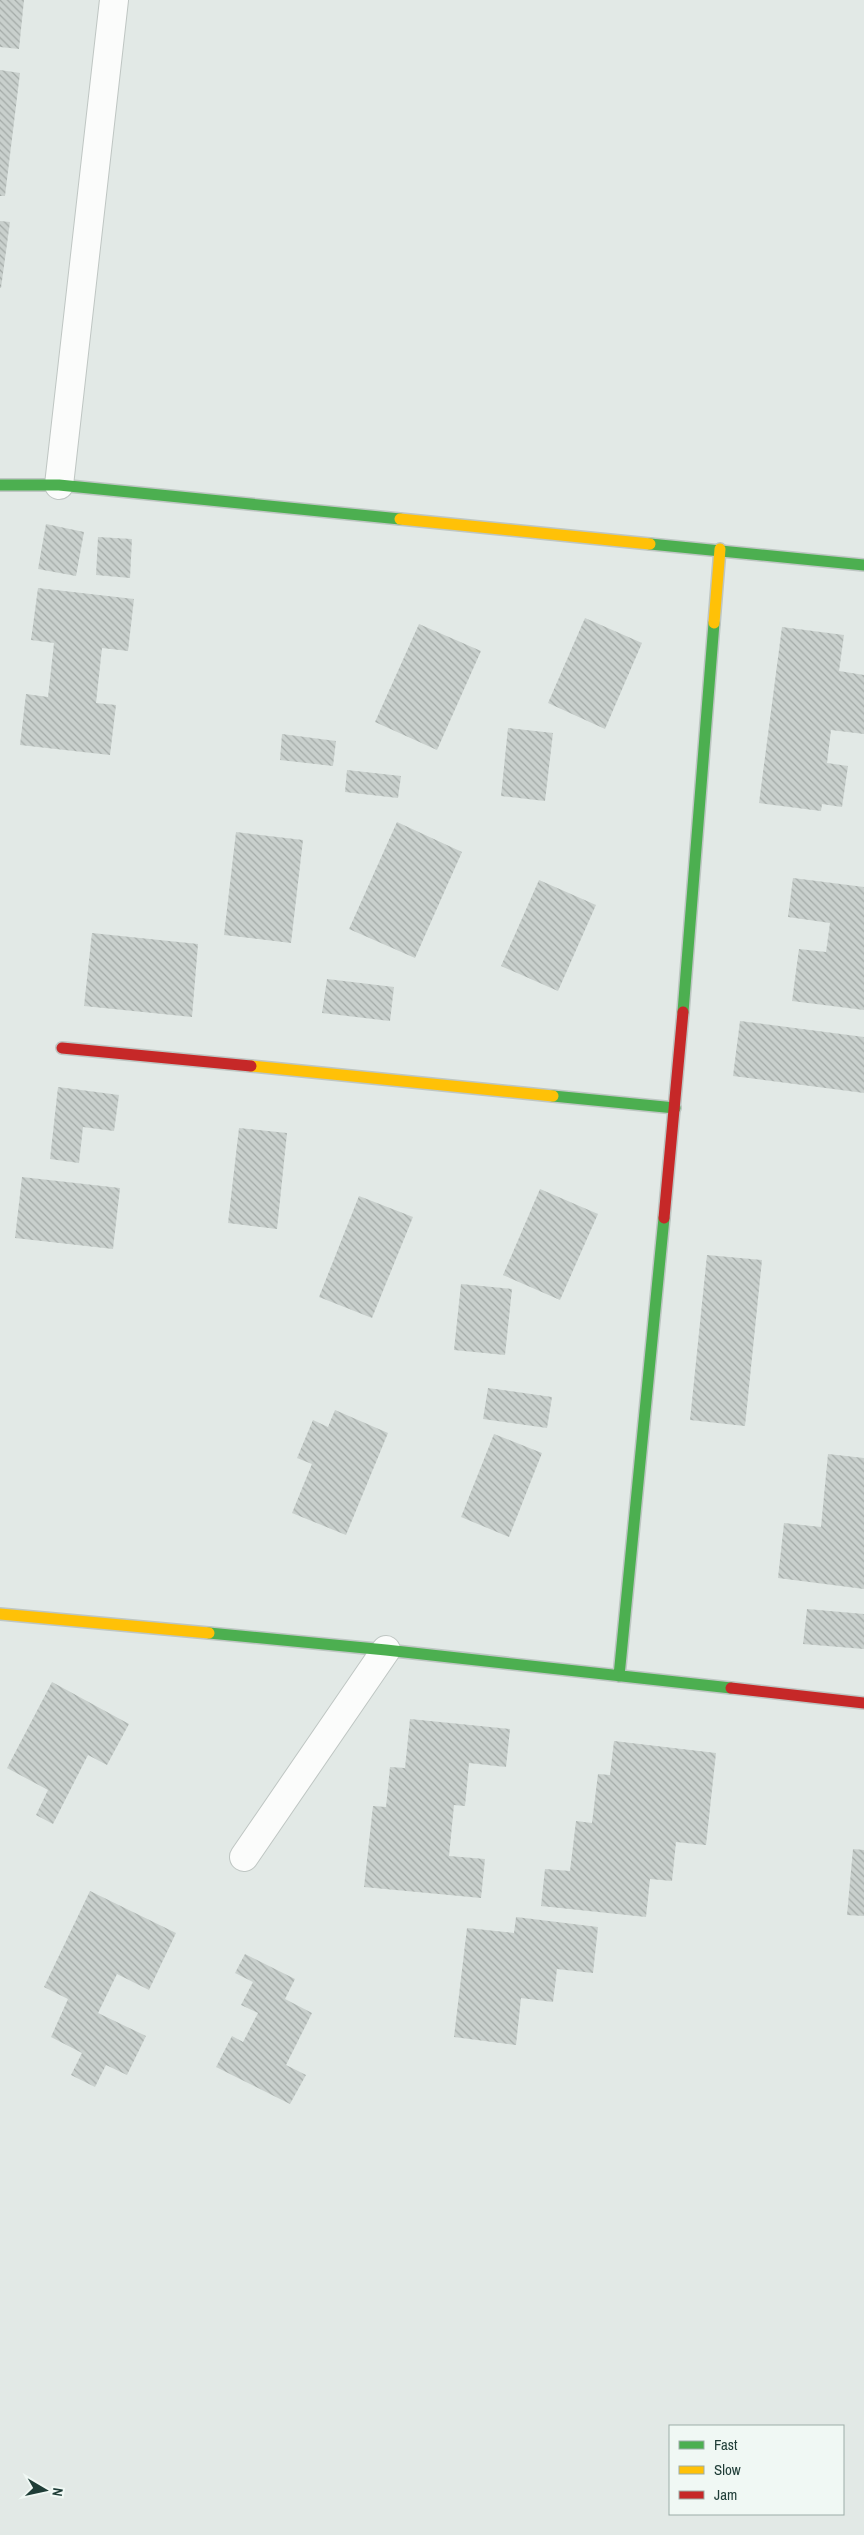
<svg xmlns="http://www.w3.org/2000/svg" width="864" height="2535" font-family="'Archivo Narrow',sans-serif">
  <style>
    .building { fill: url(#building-back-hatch) }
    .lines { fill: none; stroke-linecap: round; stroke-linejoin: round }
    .street-casing { stroke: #bfc6c3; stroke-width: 30 }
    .fast-casing { stroke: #bec6c3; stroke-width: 14 }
    .slow-casing { stroke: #bec6c3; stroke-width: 14 }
    .jam-casing { stroke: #bec6c3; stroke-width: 14 }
    .street { stroke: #fbfcfb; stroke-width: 28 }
    .fast { stroke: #4caf50; stroke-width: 11 }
    .slow { stroke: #ffc107; stroke-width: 11 }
    .jam { stroke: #c62828; stroke-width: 11 }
  </style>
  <defs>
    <pattern id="building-back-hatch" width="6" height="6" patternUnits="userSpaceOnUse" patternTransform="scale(1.25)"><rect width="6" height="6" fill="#c9d0cd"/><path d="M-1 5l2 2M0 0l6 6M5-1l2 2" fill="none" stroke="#a3aaa7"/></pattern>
  </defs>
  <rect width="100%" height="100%" fill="#e2e9e6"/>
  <path class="building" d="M0,0H24L19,49L0,47Z
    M0,70L20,73L5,196H0Z
    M0,221L10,222L1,288H0Z
    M46,524L84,532L76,576L38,569Z
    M98,537L132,539L130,578L96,575Z
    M38,588L134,599L128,651L102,648L96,703L116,705L110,755L20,745L26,694L48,697L54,643L31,640Z
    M585,618L642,643L605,729L548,703Z
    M419,624L481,651L437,750L375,722Z
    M782,627L844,635L839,671L864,675V734L831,730L827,763L848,766L842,807L822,804L821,811L759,803Z
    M508,728L553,733L545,801L501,796Z
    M282,734L336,741L333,766L280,760Z
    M347,770L401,776L398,798L345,792Z
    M397,822L462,852L415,958L349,929Z
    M236,832L303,840L291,943L224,935Z
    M793,878L864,887V1010L792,1001L799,949L826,952L830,923L788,917Z
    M539,880L596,905L558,991L501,966Z
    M92,933L198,944L192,1017L84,1006Z
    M327,979L394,987L390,1021L322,1013Z
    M740,1021L864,1037V1093L733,1076Z
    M58,1087L119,1095L114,1131L83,1127L79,1163L50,1159Z
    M239,1128L287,1133L277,1229L228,1223Z
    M22,1177L120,1188L113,1249L15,1238Z
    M540,1189L598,1214L560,1300L503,1275Z
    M359,1196L413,1217L372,1318L319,1297Z
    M707,1255L762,1260L745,1426L690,1420Z
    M461,1284L512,1289L505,1355L454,1350Z
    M488,1388L552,1397L547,1428L483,1419Z
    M335,1410L388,1433L346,1535L292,1513L312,1464L297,1458L313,1420L328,1427Z
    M494,1434L542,1453L509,1537L461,1517Z
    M828,1454L864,1458V1589L778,1578L784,1523L821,1527Z
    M807,1609L864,1614V1649L803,1644Z
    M52,1682L129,1724L107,1765L88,1755L53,1824L36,1815L48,1790L7,1768Z
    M410,1719L510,1729L506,1767L469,1763L465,1806L454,1805L449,1856L485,1859L481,1898L364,1887L373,1806L386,1807L390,1767L405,1768Z
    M614,1741L716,1753L706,1845L676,1842L672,1881L650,1879L646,1917L541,1906L545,1869L570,1871L576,1821L592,1823L598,1774L610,1775Z
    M853,1849L864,1850V1916L847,1915Z
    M90,1891L176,1933L149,1990L117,1974L98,2013L146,2036L127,2075L106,2065L95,2087L71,2075L82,2053L51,2037L68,1999L44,1987Z
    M516,1917L598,1927L593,1973L557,1969L553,2002L521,1998L516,2045L454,2037L467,1928L514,1933Z
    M245,1954L295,1979L285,1999L312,2013L286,2065L306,2075L290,2104L216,2067L232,2036L243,2042L258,2013L241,2005L253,1982L235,1973Z"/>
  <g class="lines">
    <g class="street-casing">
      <path id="street" d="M59,485L114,0
        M244,1857L386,1650"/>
    </g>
    <g class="fast-casing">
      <path id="fast" d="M0,485H59L400,519
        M650,544L864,565
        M683,1012L714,623
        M553,1096L675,1108
        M209,1633L386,1650L731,1688
        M619,1676L664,1218"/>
    </g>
    <g class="slow-casing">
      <path id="slow" d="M400,519L650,544
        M714,623L720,549
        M251,1066L553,1096
        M0,1614L209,1633"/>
    </g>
    <g class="jam-casing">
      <path id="jam" d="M62,1048L251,1066
        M664,1218L683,1012
        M731,1688L864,1703"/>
    </g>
    <use href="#street" class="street"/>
    <use href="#fast" class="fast"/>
    <use href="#slow" class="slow"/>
    <use href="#jam" class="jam"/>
  </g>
  <rect x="669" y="2425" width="175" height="90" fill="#f0f8f4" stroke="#9cada8"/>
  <rect x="679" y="2441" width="25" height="8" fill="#4caf50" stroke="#9cada8"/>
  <text x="714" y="2450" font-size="15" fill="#1f3d37">Fast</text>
  <rect x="679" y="2466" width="25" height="8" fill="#ffc107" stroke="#9cada8"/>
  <text x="714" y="2475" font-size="15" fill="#1f3d37">Slow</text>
  <rect x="679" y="2491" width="25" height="8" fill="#c62828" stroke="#9cada8"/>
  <text x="714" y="2500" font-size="15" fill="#1f3d37">Jam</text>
  <g transform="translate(45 2490) rotate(99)" stroke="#f0f8f4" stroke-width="4" paint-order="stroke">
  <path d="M0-4L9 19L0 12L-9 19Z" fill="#1f3d37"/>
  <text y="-8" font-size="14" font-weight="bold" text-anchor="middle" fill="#1f3d37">N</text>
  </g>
</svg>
